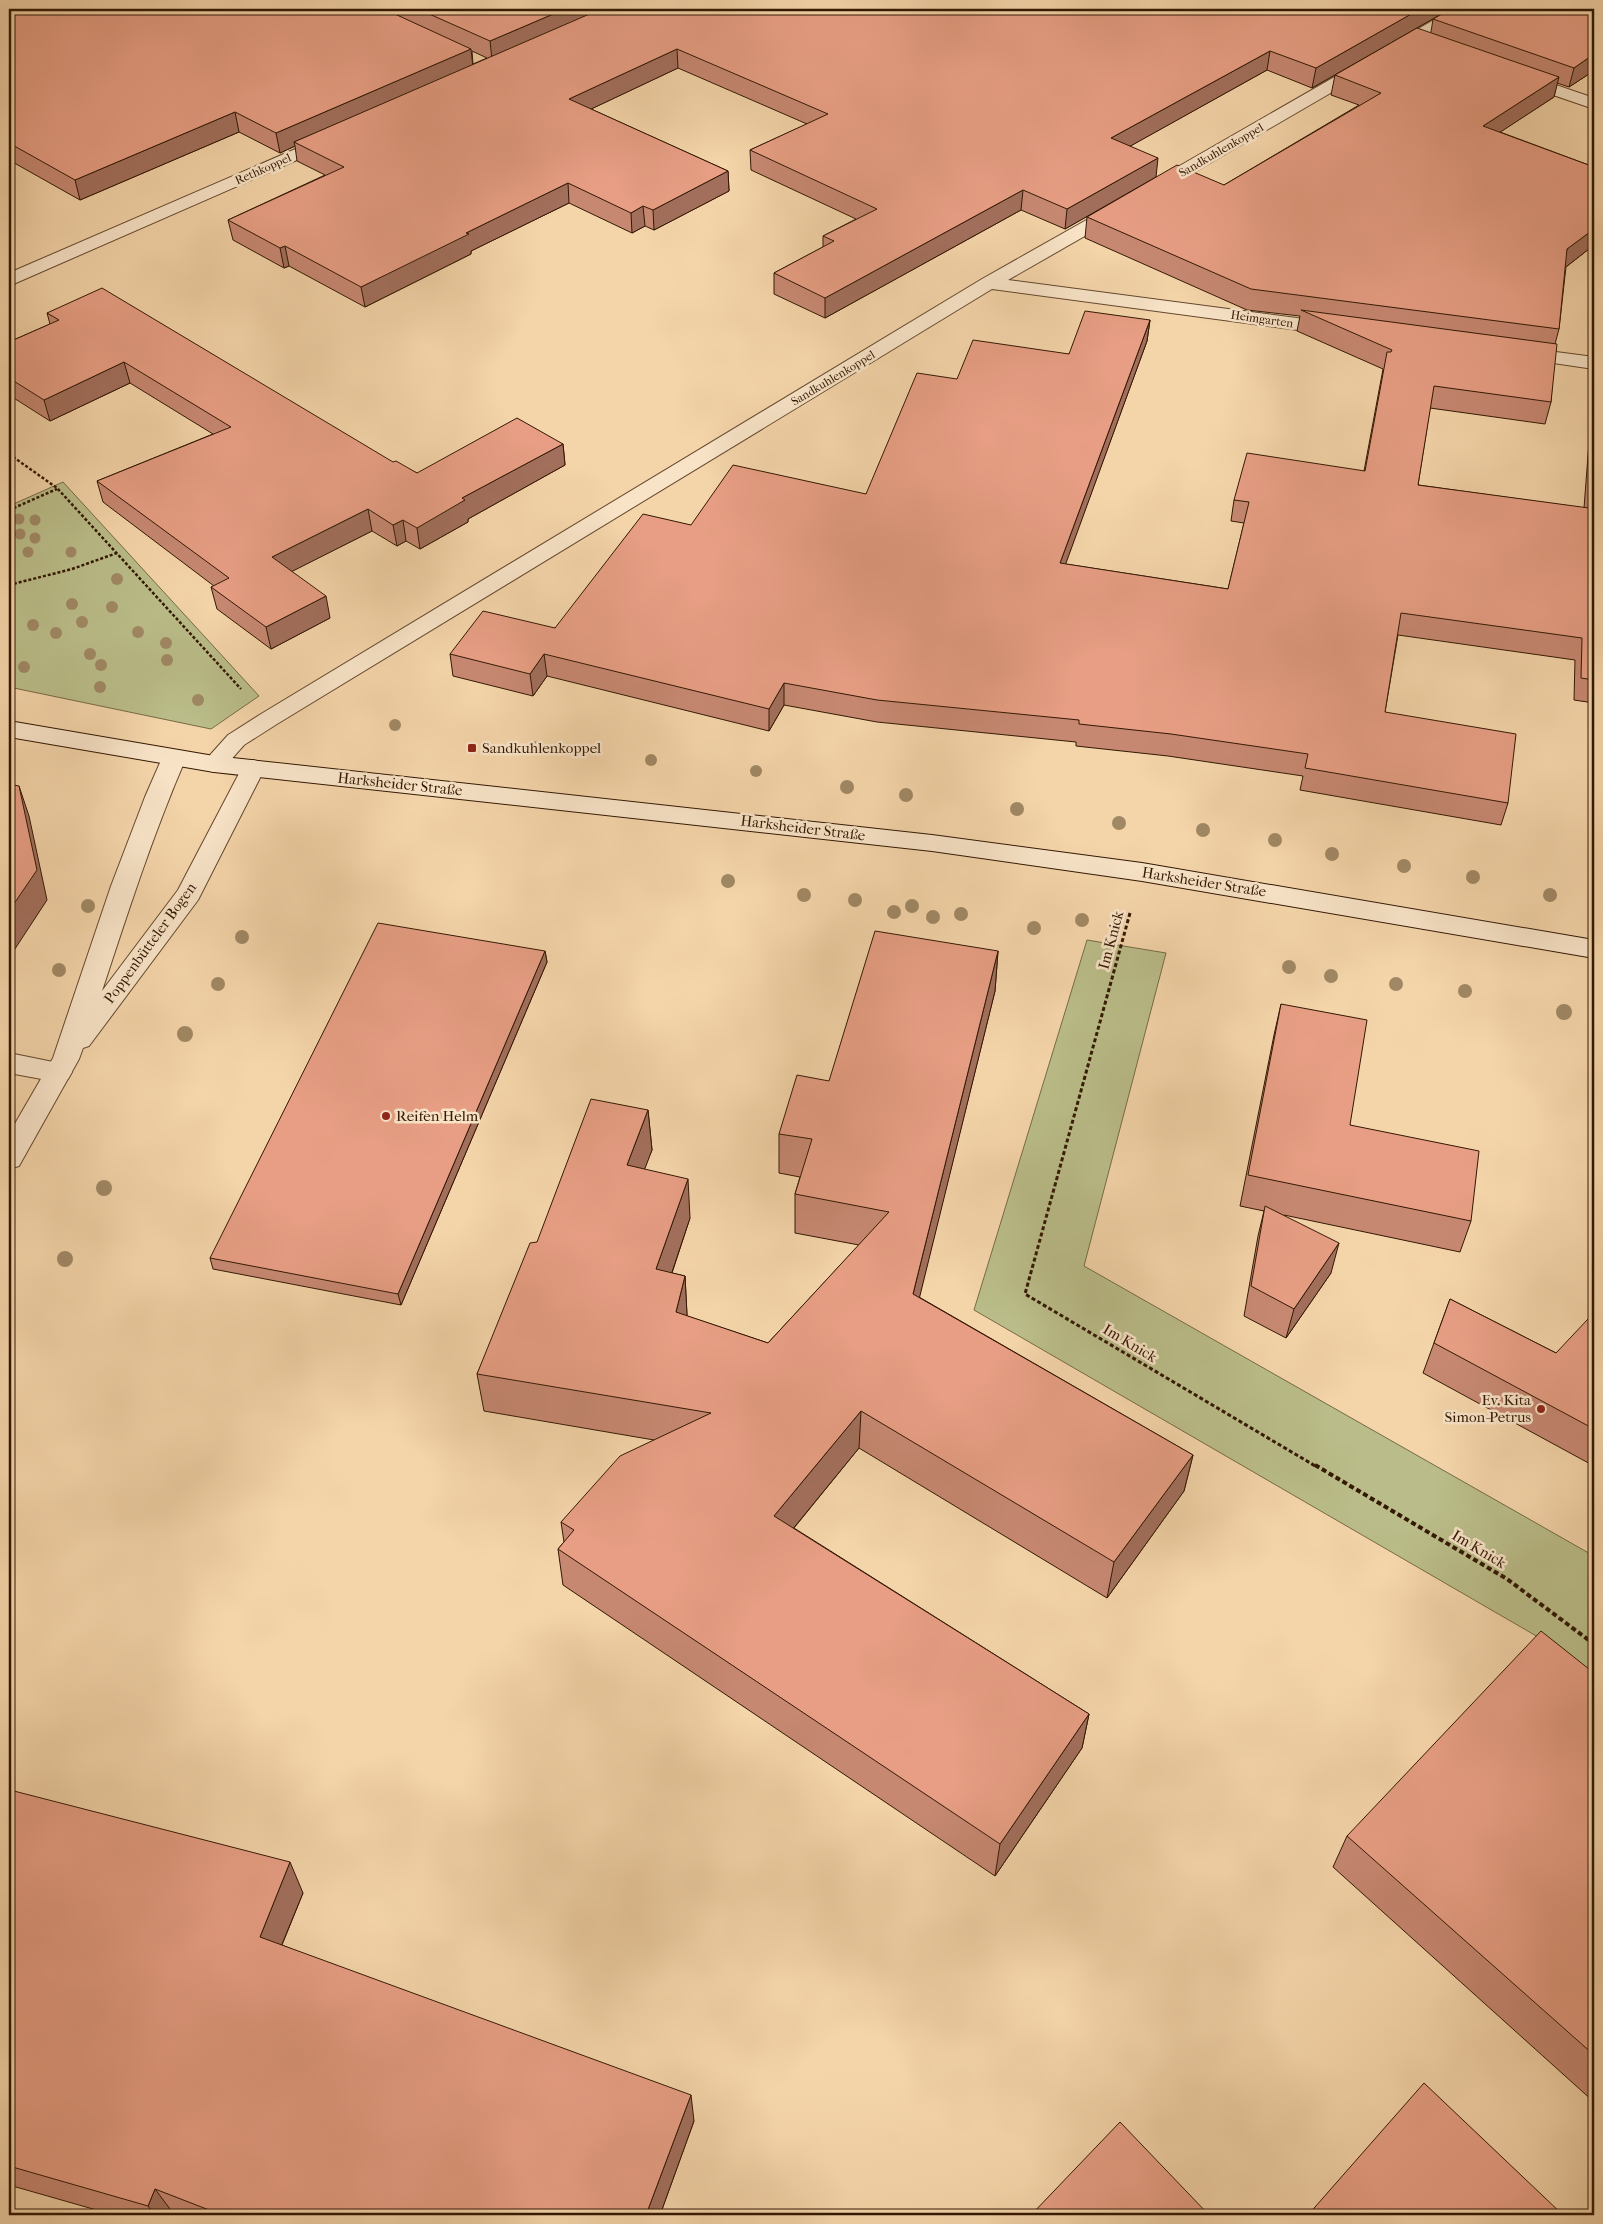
<svg xmlns="http://www.w3.org/2000/svg" width="1603" height="2224" font-family="'IM FELL French Canon',serif">
  <style>
    .green { fill: #babd89; stroke: #766a46 }
    .lines { fill: none; stroke-linecap: round; stroke-linejoin: round }
    .lane-casing { stroke: #63472c; stroke-width: 2 }
    .street-casing { stroke: #63472c; stroke-width: 2 }
    .secondary-casing { stroke: #331803; stroke-width: 2 }
    .path-far2 { stroke: #331803; stroke-width: 2.5; stroke-dasharray: 3 2; stroke-linecap: butt }
    .path-far1 { stroke: #331803; stroke-width: 3; stroke-dasharray: 4 2.5; stroke-linecap: butt }
    .path { stroke: #331803; stroke-width: 4; stroke-dasharray: 5 3; stroke-linecap: butt }
    .lane { fill: #f8e3c7; fill-rule: evenodd }
    .street { fill: #f8e3c7; fill-rule: evenodd }
    .secondary { fill: #f8e3c7; fill-rule: evenodd }
    .tree { fill: #a08864 }
    .wall { fill: #c78872; stroke: #331803; fill-rule: evenodd }
    .shaded-wall { fill: #a26f5c; stroke: #331803 }
    .building { fill: #e79e84; stroke: #331803 }
    .poi-dot { fill: #8f2418; stroke: #f8e3c7; stroke-width: 2 }
    .labels { text-anchor: middle; stroke-width: 5; stroke-linejoin: round; paint-order: stroke }
    .far-street-label { font-size: 12px; fill: #331803; stroke: #f8e3c7 }
    .poi-label { font-size: 15px; fill: #331803; stroke: #f8e3c7; text-anchor: start }
    .street-label { font-size: 15px; fill: #331803; stroke: #f8e3c7 }
  </style>
  <rect width="100%" height="100%" fill="#f4d4a9"/>
  <filter id="stains"><feTurbulence type="fractalNoise" baseFrequency=".004" numOctaves="4"/><feColorMatrix values="0 0 0 0 .2 0 0 0 0 .09 0 0 0 0 .02 0 0 0 .5 -.17"/></filter>
  <radialGradient id="worn" r=".72"><stop offset=".6" stop-color="#630" stop-opacity="0"/><stop offset="1" stop-color="#630" stop-opacity=".3"/></radialGradient>
  <path class="green" d="M63,482L259,696L211,729L9,687V506Z
    M1087,940L1166,953L1084,1266L1594,1556V1677L1557,1648L974,1310Z"/>
  <g class="lines">
    <g class="lane-casing">
      <path id="lane" d="M9,1053L68,1065L72,1072L68,1079L58,1082L9,1073Z"/>
    </g>
    <g class="street-casing">
      <path id="street" d="M1453,9H1472L1470,12L1160,192L1154,193L1148,192L1145,188L1148,184Z
        M1521,73L1594,98V109L1515,82L1513,78L1515,74Z
        M330,134L336,135L339,139L336,143L9,286V273Z
        M1119,204L1125,205L1128,209L1125,213L1008,280L1335,323L1342,325L1345,329L1342,333L1335,335L992,289L277,724L244,745L222,770L214,772L206,770L202,764L228,735L261,714L982,279L1113,205Z
        M1519,347L1594,357V369L1512,357L1509,353L1512,349Z
        M174,750L182,753L186,758C153,834 128,912 102,991L178,890L245,762L253,760L261,762L265,768L198,900L89,1046L83,1048L79,1059L19,1166L9,1169V1134L53,1058L111,886L145,797L162,758L166,753Z"/>
    </g>
    <g class="secondary-casing">
      <path id="secondary" d="M9,721L214,756L932,835L1142,863L1594,940V958L1142,881L932,851L214,772L9,737Z"/>
    </g>
    <path class="path-far2" d="M9,454L57,488L241,689
      M9,510L57,489
      M9,585L72,569L117,553"/>
    <path class="path-far1" d="M1130,913L1025,1294L1317,1467"/>
    <path class="path" d="M1315,1465L1507,1579L1594,1644"/>
    <use href="#lane" class="lane"/>
    <use href="#street" class="street"/>
    <use href="#secondary" class="secondary"/>
  </g>
  <g class="tree">
    <circle cx="19" cy="519" r="5.5"/>
    <circle cx="35" cy="520" r="5.5"/>
    <circle cx="20" cy="534" r="5.5"/>
    <circle cx="35" cy="538" r="5.5"/>
    <circle cx="28" cy="552" r="5.5"/>
    <circle cx="71" cy="552" r="5.5"/>
    <circle cx="117" cy="579" r="6"/>
    <circle cx="72" cy="604" r="6"/>
    <circle cx="112" cy="607" r="6"/>
    <circle cx="82" cy="622" r="6"/>
    <circle cx="33" cy="625" r="6"/>
    <circle cx="138" cy="632" r="6"/>
    <circle cx="56" cy="633" r="6"/>
    <circle cx="166" cy="643" r="6"/>
    <circle cx="90" cy="654" r="6"/>
    <circle cx="167" cy="660" r="6"/>
    <circle cx="101" cy="665" r="6"/>
    <circle cx="24" cy="667" r="6"/>
    <circle cx="100" cy="687" r="6"/>
    <circle cx="198" cy="700" r="6"/>
    <circle cx="395" cy="725" r="6"/>
    <circle cx="534" cy="747" r="6"/>
    <circle cx="651" cy="760" r="6"/>
    <circle cx="756" cy="771" r="6"/>
    <circle cx="847" cy="787" r="7"/>
    <circle cx="906" cy="795" r="7"/>
    <circle cx="1017" cy="809" r="7"/>
    <circle cx="1119" cy="823" r="7"/>
    <circle cx="1203" cy="830" r="7"/>
    <circle cx="1275" cy="840" r="7"/>
    <circle cx="1332" cy="854" r="7"/>
    <circle cx="1404" cy="866" r="7"/>
    <circle cx="1473" cy="877" r="7"/>
    <circle cx="728" cy="881" r="7"/>
    <circle cx="804" cy="895" r="7"/>
    <circle cx="1550" cy="895" r="7"/>
    <circle cx="855" cy="900" r="7"/>
    <circle cx="88" cy="906" r="7"/>
    <circle cx="912" cy="906" r="7"/>
    <circle cx="894" cy="912" r="7"/>
    <circle cx="961" cy="914" r="7"/>
    <circle cx="933" cy="917" r="7"/>
    <circle cx="1082" cy="920" r="7"/>
    <circle cx="1034" cy="928" r="7"/>
    <circle cx="242" cy="937" r="7"/>
    <circle cx="1289" cy="967" r="7"/>
    <circle cx="59" cy="970" r="7"/>
    <circle cx="1331" cy="976" r="7"/>
    <circle cx="218" cy="984" r="7"/>
    <circle cx="1396" cy="984" r="7"/>
    <circle cx="1465" cy="991" r="7"/>
    <circle cx="1564" cy="1012" r="8"/>
    <circle cx="185" cy="1034" r="8"/>
    <circle cx="104" cy="1188" r="8"/>
    <circle cx="65" cy="1259" r="8"/>
  </g>
  <path class="wall" d="M9,9L15,12L24,9H1450L1312,88L1267,70L1130,146L1156,177L1065,229L1021,210L825,318L774,294V273L823,247V236L856,219L751,170L750,150L807,124L678,68L591,109L728,171L729,191L654,230L645,226L632,233L569,203L471,251V254L365,307L289,266L284,268L233,240L228,220L325,175L297,161L295,146L280,153L239,132L80,200L9,160ZM472,51L487,58L473,64Z
    M1594,9V73L1592,72L1569,87L1557,83L1554,97L1500,132L1594,167V245L1566,267L1559,329L1555,344L1551,402L1545,424L1430,408L1418,485L1584,508L1591,416L1594,405V703L1574,700L1575,660L1398,635L1385,712L1508,803L1501,825L1300,790L1303,776L1168,756L1076,746V742L877,722L784,705L769,731L547,676L533,696L453,676L450,654L555,628L691,525L866,494L957,379L1069,354L1150,320L1147,341L1065,564L1228,589L1244,523L1231,521L1234,500L1364,471L1383,369L1297,331L1300,316L1247,310L1085,238L1087,217L1224,185L1359,105L1331,95L1335,75L1431,32L1433,19Z
    M47,313L417,473L563,444L565,465L468,519V522L420,549L406,541L397,546L372,531L292,571L330,618L271,649L217,609L211,587L214,586L103,502L97,481L213,434L130,383L50,421L9,395V342L50,324Z
    M545,951L547,962L401,1305L213,1269L210,1258Z
    M998,951L995,991L919,1297L1193,1455L1184,1491L1107,1598L859,1448L794,1528L1089,1714L1082,1748L995,1876L563,1585L558,1549L564,1542L561,1522L654,1440L484,1411L477,1374L537,1242L648,1110L652,1150L644,1169L690,1218L672,1273L685,1276L687,1316L768,1343L859,1245L795,1233V1194L800,1177L779,1173V1134L829,1081Z
    M1281,1004L1350,1125L1471,1221L1460,1252L1284,1215L1331,1273L1286,1338L1244,1316L1258,1236L1264,1211L1240,1206L1274,1035Z
    M1450,1299L1556,1353L1594,1322V1466L1423,1373Z
    M1594,1673V2102L1333,1867L1347,1836Z
    M9,1793L303,1893L282,1945L694,2121L660,2215H179L173,2213L172,2215H114L9,2185Z"/>
  <path class="shaded-wall" d="M565,9H610L492,60L490,41Z
    M1420,9H1450L1312,88L1316,68Z
    M471,49L473,68L294,142L295,146L280,153L276,133Z
    M677,49L678,68L570,119L569,99Z
    M1270,51L1267,70L1109,158L1111,138Z
    M1594,54V63L1592,72L1569,87L1574,68Z
    M1559,77L1554,97L1479,146L1483,126Z
    M235,112L239,132L80,200L75,180Z
    M1158,158L1156,177L1065,229L1067,209Z
    M728,171L729,191L654,230L653,210Z
    M568,183L569,203L471,251V254L365,307L361,287L466,233Z
    M1023,190L1021,210L825,318V298Z
    M643,206L645,226L632,233L631,213Z
    M1594,229V245L1562,270L1567,249Z
    M285,246L289,266L284,268L280,248Z
    M1150,320L1147,341L1058,585L1060,563Z
    M124,362L130,383L50,421L44,400Z
    M563,444L565,465L468,519V522L420,549L417,528L462,498Z
    M368,509L372,531L277,579L272,557Z
    M403,520L406,541L397,546L393,525Z
    M326,596L330,618L271,649L266,627Z
    M544,654L547,676L533,696L530,674Z
    M784,683V705L769,731V709Z
    M19,786L29,816L47,900L9,958V911Z
    M545,951L547,962L401,1305L398,1294Z
    M998,951L995,991L911,1332L913,1294Z
    M648,1110L652,1150L631,1205L627,1165Z
    M688,1179L690,1218L660,1308L656,1269Z
    M1339,1243L1331,1273L1286,1338L1294,1309Z
    M685,1276L687,1314L679,1350L676,1312Z
    M861,1411L859,1448L774,1552V1516Z
    M1193,1455L1184,1491L1107,1598L1114,1562Z
    M1089,1714L1082,1748L995,1876L1000,1844Z
    M290,1862L303,1893L273,1966L260,1937Z
    M691,2095L694,2121L660,2215H646Z
    M155,2189L173,2213L172,2215H155L148,2206Z"/>
  <path class="building" d="M9,9L15,12L24,9H384L471,49L276,133L235,112L75,180L9,143Z
    M418,9H565L490,41Z
    M601,9H1420L1316,68L1270,51L1111,138L1158,158L1067,209L1023,190L825,298L774,273L834,241L823,236L877,209L750,150L828,114L677,49L569,99L728,171L653,210L643,206L631,213L568,183L466,233L469,234L361,287L285,246L280,248L228,220L344,167L294,142Z
    M1451,9H1594V54L1574,68L1433,19Z
    M1417,28L1559,77L1483,126L1594,167V229L1567,249L1559,329L1251,289L1087,217L1177,165L1224,185L1381,93L1335,75Z
    M102,288L393,462L396,461L417,473L517,418L563,444L462,498L465,500L417,528L403,520L393,525L368,509L272,557L326,596L266,627L211,587L229,578L97,481L231,427L124,362L44,400L9,378V342L59,320L47,313Z
    M1301,310L1557,344L1551,402L1434,386L1418,485L1589,508L1594,439V680L1581,678L1582,638L1401,613L1385,712L1516,734L1508,803L1305,768L1308,754L1171,734L1079,724V720L877,700L784,683L769,709L544,654L530,674L450,654L483,611L555,628L643,514L691,525L733,465L866,494L917,373L957,379L973,340L1069,354L1085,311L1150,320L1060,563L1228,589L1249,502L1234,500L1247,453L1365,471L1387,352H1391L1392,350Z
    M9,784L19,786L37,870L9,911Z
    M378,923L545,951L398,1294L210,1258Z
    M875,931L998,951L913,1294L1193,1455L1114,1562L861,1411L774,1516L1089,1714L1000,1844L558,1549L574,1530L561,1522L620,1456L711,1413L477,1374L530,1243L537,1242L591,1099L648,1110L627,1165L688,1179L656,1269L685,1276L676,1312L768,1343L889,1212L795,1194L812,1139L779,1134L797,1075L829,1081Z
    M1281,1004L1367,1020L1350,1125L1479,1151L1471,1221L1248,1175Z
    M1265,1206L1339,1243L1294,1309L1251,1286Z
    M1450,1299L1556,1353L1588,1319L1594,1322V1429L1434,1343Z
    M1541,1631L1594,1673V2055L1347,1836Z
    M10,1790L290,1862L260,1937L691,2095L646,2215H222L155,2189L148,2206L9,2166V1793Z
    M1424,2083L1563,2215H1308Z
    M1120,2122L1209,2215H1031Z"/>
  <g class="poi-dot">
    <rect x="467" y="743" width="10" height="10" rx="2.5"/>
    <circle cx="386" cy="1116" r="5"/>
    <circle cx="1541" cy="1409" r="5"/>
  </g>
  <g class="labels">
    <g class="far-street-label">
      <text transform="translate(1221 150) rotate(-30)" y="4">Sandkuhlenkoppel</text>
      <text transform="translate(263 169) rotate(-24)" y="4">Rethkoppel</text>
      <text transform="translate(1262 319) rotate(8)" y="4">Heimgarten</text>
      <text transform="translate(833 378) rotate(-31)" y="4">Sandkuhlenkoppel</text>
    </g>
    <g class="poi-label">
      <text x="482" y="753">Sandkuhlenkoppel</text>
      <text x="396" y="1121">Reifen Helm</text>
      <text x="1531" y="1405" text-anchor="end">Ev. Kita<tspan x="1531" dy="17">Simon-Petrus</tspan></text>
    </g>
    <g class="street-label">
      <text transform="translate(400 784) rotate(6)" y="5">Harksheider Straße</text>
      <text transform="translate(803 828) rotate(7)" y="5">Harksheider Straße</text>
      <text transform="translate(1204 882) rotate(9)" y="5">Harksheider Straße</text>
      <text transform="translate(1111 940) rotate(-75)" y="5">Im Knick</text>
      <text transform="translate(150 943) rotate(-54)" y="5">Poppenbütteler Bogen</text>
      <text transform="translate(1130 1343) rotate(31)" y="5">Im Knick</text>
      <text transform="translate(1479 1549) rotate(31)" y="5">Im Knick</text>
    </g>
  </g>
  <rect width="1603" height="2224" fill="none" stroke="#f4d4a9" stroke-width="30"/>
  <rect x="10" y="10" width="1583" height="2204" fill="none" stroke="#331803" stroke-width="2.5"/>
  <rect x="15" y="15" width="1573" height="2194" fill="none" stroke="#331803"/>
  <rect width="100%" height="100%" filter="url(#stains)"/>
  <rect width="100%" height="100%" fill="url(#worn)"/>
</svg>
